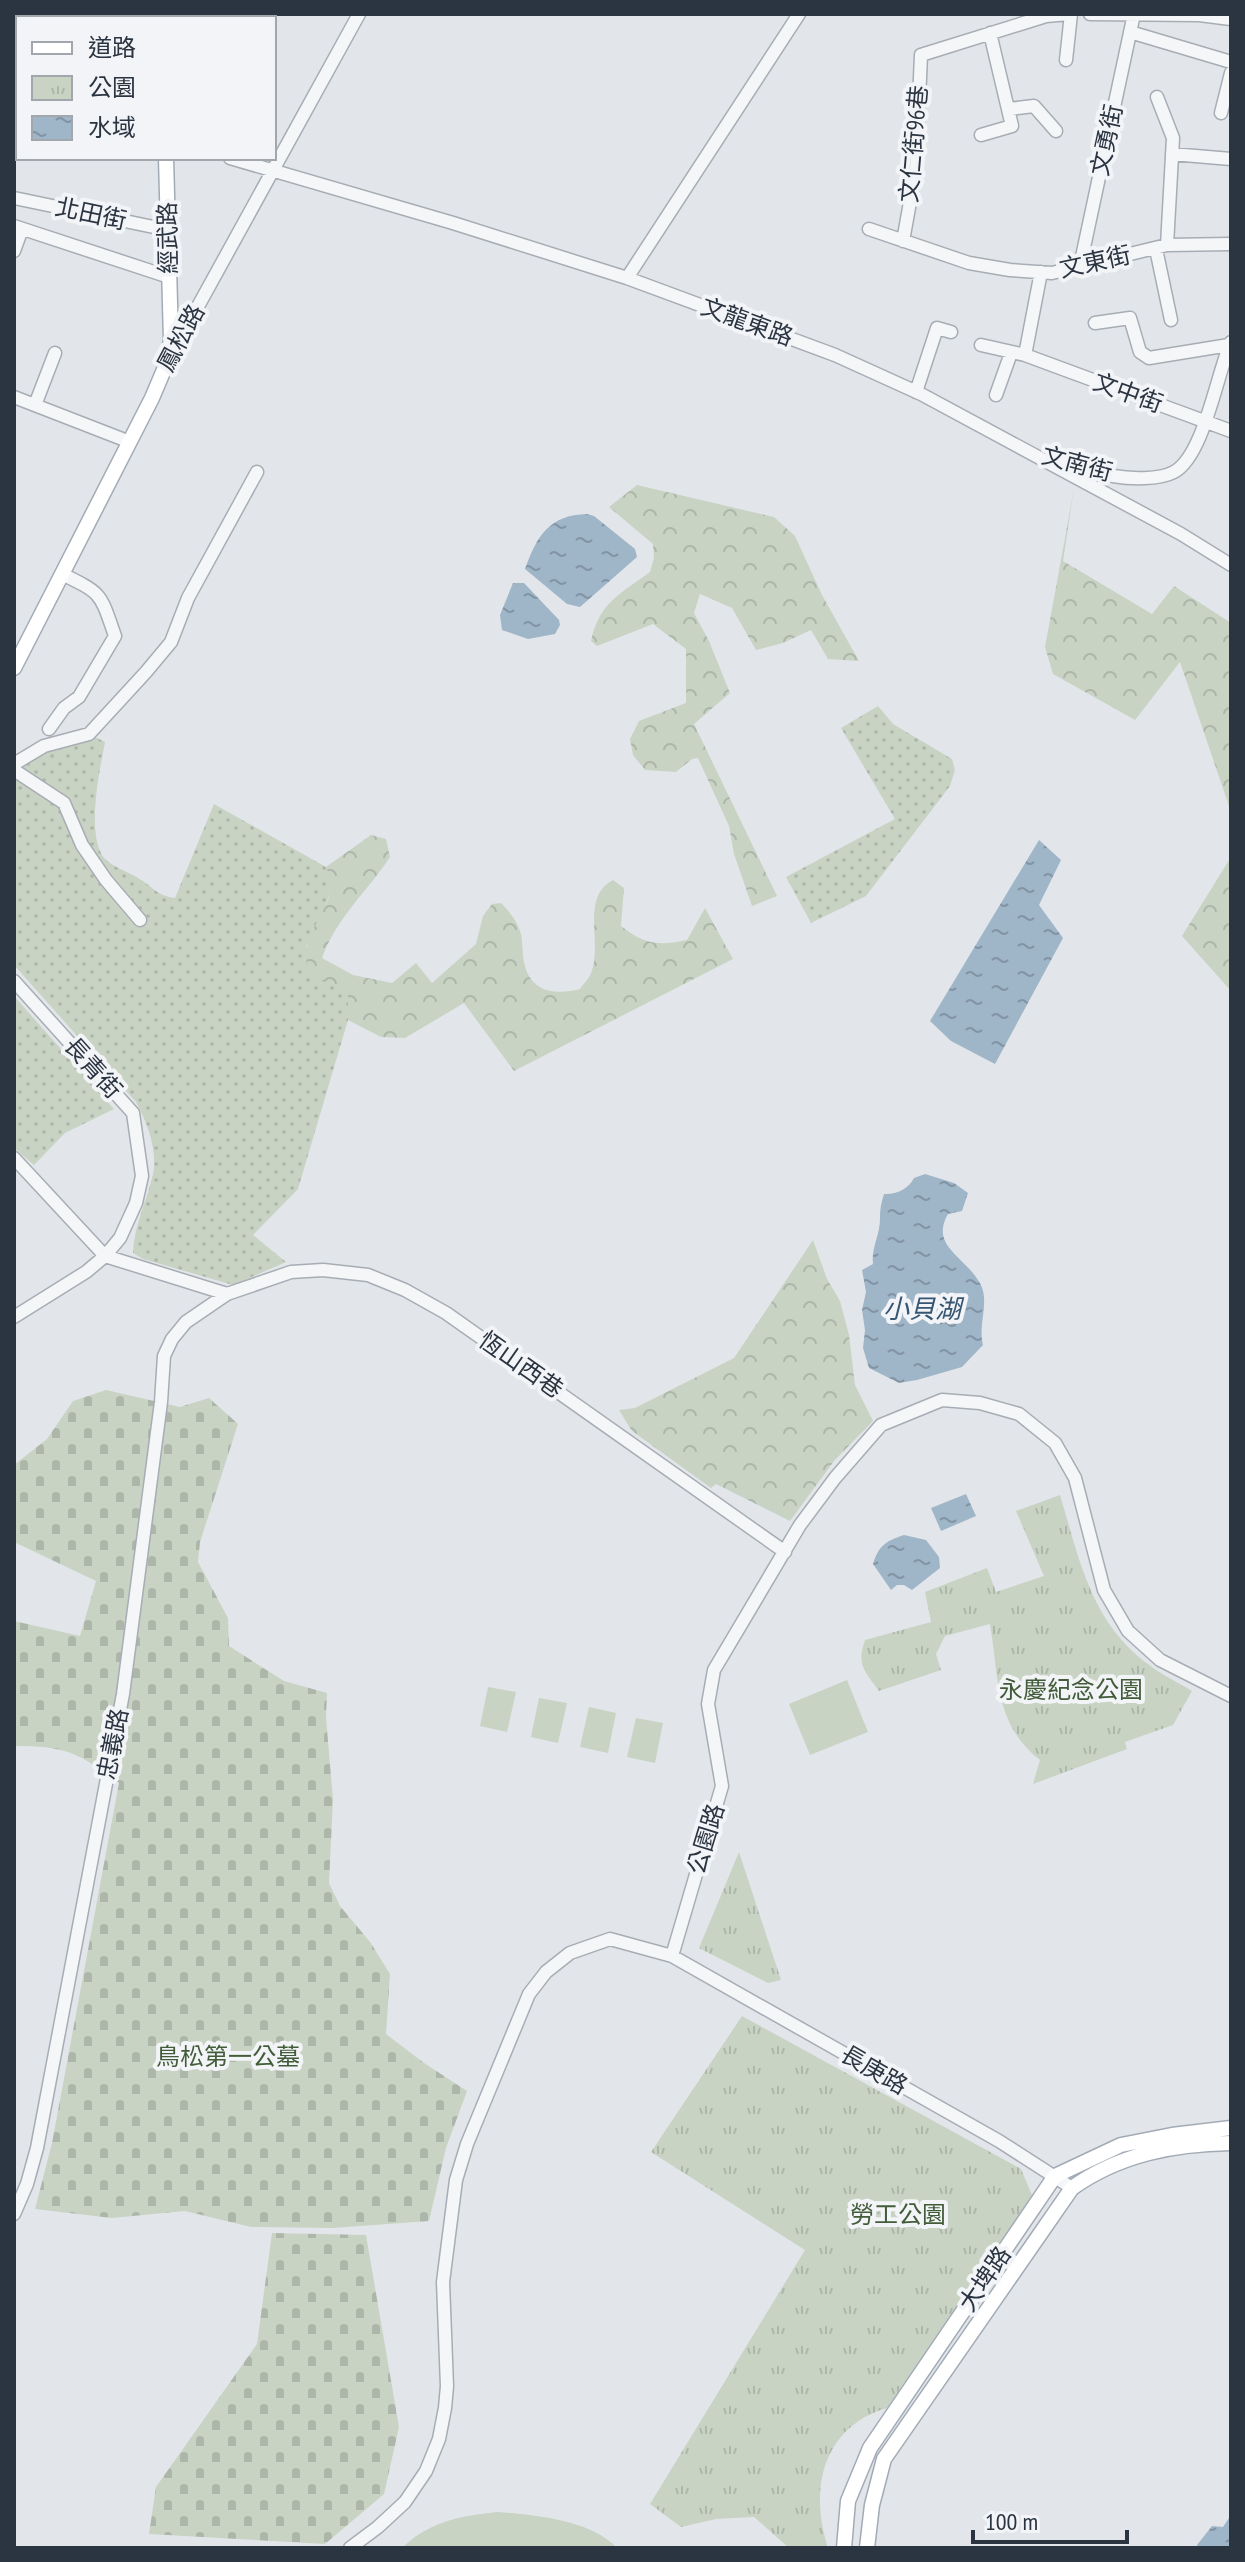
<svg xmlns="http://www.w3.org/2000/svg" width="1245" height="2562" font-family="'PT Sans Narrow','Noto Sans TC',sans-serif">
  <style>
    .grass { fill: url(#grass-dots) }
    .forest { fill: url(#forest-crowns) }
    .cemetery { fill: url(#cemetery-stones) }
    .park { fill: url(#park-tufts) }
    .garden { fill: #c8d3c3 }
    .water { fill: url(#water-ripples) }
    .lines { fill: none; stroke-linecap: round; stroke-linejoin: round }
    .minor-casing { stroke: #a7adb4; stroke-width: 15 }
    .major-casing { stroke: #a2abb5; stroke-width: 17 }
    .minor { stroke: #f5f6f8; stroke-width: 12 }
    .major { stroke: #fff; stroke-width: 14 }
    .labels { text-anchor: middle; stroke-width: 8; stroke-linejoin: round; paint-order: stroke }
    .street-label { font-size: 24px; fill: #2b3441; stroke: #f2f4f7 }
    .park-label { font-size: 24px; fill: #425c39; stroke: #f2f4f7 }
    .water-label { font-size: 26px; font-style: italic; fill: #365673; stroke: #f2f4f7 }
  </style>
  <defs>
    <pattern id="grass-dots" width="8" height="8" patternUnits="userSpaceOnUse" patternTransform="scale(2)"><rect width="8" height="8" fill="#c8d3c3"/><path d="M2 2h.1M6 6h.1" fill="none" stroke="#acb6a9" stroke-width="1.8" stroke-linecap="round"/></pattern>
    <pattern id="forest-crowns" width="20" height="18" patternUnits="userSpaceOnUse" patternTransform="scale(2)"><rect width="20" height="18" fill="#c8d3c3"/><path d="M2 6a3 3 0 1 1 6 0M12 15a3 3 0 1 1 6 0" fill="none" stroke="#acb6a9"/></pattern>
    <pattern id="cemetery-stones" width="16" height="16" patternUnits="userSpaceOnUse" patternTransform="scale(2)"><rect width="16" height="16" fill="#c8d3c3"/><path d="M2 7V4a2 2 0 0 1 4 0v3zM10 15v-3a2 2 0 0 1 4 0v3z" fill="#acb6a9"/></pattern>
    <pattern id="park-tufts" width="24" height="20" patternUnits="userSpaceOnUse" patternTransform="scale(2)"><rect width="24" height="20" fill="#c8d3c3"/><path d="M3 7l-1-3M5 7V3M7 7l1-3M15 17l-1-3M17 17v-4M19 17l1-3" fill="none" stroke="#acb6a9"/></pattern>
    <pattern id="water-ripples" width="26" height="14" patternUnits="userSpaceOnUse" patternTransform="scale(2)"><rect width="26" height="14" fill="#9fb5c8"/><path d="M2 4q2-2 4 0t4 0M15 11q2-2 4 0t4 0" fill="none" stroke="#8294a4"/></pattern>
  </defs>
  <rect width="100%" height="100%" fill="#e2e6ea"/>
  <path class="grass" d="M878,706L893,724L952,759L955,770L950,786L866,896L811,923L786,877L895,819L841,728Z
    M93,736L105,742C100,769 85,836 105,859C113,867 129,872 138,878C154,887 155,895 175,898L214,804L326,867L333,883L323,914L306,947L336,985L348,992V1020L298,1189L253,1235L286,1262L233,1285L143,1259L133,1253C134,1225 147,1201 153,1174C158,1151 147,1122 136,1102L14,965V771L53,746Z
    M14,996L114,1109L65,1133L34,1165L14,1148Z"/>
  <path class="forest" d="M637,485L774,517L795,536L822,595L859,661L828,659L811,630L783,643L756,650L732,608L700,594L694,613L709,641L730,693L694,724L777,896L752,906L734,854L729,826L698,758L692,759L676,772L645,770L633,755L630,739L639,721L686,703V649L653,624L597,646L591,641C599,603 620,594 650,572L654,558L653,544L609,507Z
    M1074,489L1063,561L1152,614L1174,586L1231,623V812L1180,662L1135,720L1053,674L1045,647Z
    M371,835L386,839L390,857C367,892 337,917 322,958L353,975L392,983L416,963L432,983L476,944L483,916L492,904L501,903C510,912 517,921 521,934C523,944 522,956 525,966C532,993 557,995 580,989C583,984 589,979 591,973C603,944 580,897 613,880L624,888L621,926C645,945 658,946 687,940L705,908L733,959L514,1071L464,1003L405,1038L381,1037L348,1020V992L307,972C307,964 305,953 307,946C315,915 340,901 326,867Z
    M1231,857V991L1182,936Z
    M813,1240L827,1279L840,1301L849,1335L855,1385L873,1421L834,1461L790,1521L716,1484L711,1488L632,1431L619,1410L635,1408L734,1358Z"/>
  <path class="cemetery" d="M106,1390L180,1407L209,1398L238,1424L200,1542L198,1562L228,1618L229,1646L284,1681L327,1693L326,1717L333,1800L329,1883L340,1906L370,1942L390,1974L386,2034L424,2063L467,2091L446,2148L429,2221L333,2228L251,2227L185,2211L112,2218L35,2209L52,2143L119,1783C78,1752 65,1746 14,1746V1621L80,1636L96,1581L14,1542V1465L47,1439L73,1401Z
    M272,2233L366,2235L399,2427L384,2494L325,2544L149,2534L156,2487L257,2344Z"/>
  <path class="park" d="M14,14L28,18H18V99L14,98Z
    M1060,1495C1079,1558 1090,1619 1145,1662C1159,1673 1177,1682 1192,1691L1173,1725L1125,1742L1127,1749L1033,1784L1040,1760C994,1724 999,1677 990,1624L945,1636L936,1654L941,1670L879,1691C865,1671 856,1665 865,1640L931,1622L925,1592L987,1568L996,1592L1044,1576L1016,1511Z
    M739,1852L781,1980L768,1983L699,1948Z
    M742,2016L1021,2169L1032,2195L887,2408C822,2427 809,2490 828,2548H789L754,2517L716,2519L681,2527L650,2504L805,2250L651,2152Z"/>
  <path class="garden" d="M847,1680L868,1732L810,1755L789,1704Z
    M488,1687L516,1692L507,1732L480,1726Z
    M539,1698L567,1703L558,1743L531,1737Z
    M589,1707L616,1713L608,1753L580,1747Z
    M636,1718L663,1723L655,1763L627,1757Z
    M498,2512C535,2515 591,2520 617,2548H402C430,2521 460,2516 498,2512Z"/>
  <path class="water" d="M587,514L594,516L635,549L637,557L580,607L567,604L525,569C537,536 549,515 587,514Z
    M513,583H524L559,620L560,625L555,634L528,639L502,630L500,615Z
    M1039,840L1061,860L1039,905L1063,938L995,1064L951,1041L930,1021Z
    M925,1174L954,1183L968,1193L962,1211L948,1214C930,1245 963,1256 978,1280C992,1300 977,1322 983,1345L962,1367L917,1380L899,1383L869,1368L863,1348L865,1330L862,1310L866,1292L862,1270L873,1264C871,1248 880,1235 880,1219C880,1209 881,1204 884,1194C895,1195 909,1189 914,1178Z
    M966,1494L976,1516L941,1531L931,1508Z
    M904,1535L926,1540L939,1557L940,1568L912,1590L904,1585H897L891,1590L873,1564C879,1545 886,1541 904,1535Z
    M1231,2515V2548H1198L1197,2545L1212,2526L1223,2527Z"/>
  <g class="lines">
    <g class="minor-casing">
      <path id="minor" d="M31,14L50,18
        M1090,14L1199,15L1231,19
        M62,18L78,14
        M1130,32L1231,62
        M1066,60L1071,14
        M1157,97L1173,138L1167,245
        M1009,109L1034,106L1056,131
        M14,112L18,113
        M1221,113L1231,73
        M981,135L1012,126L990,33
        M1172,154L1231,159
        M230,158L453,223L627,278L835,355L921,394L1181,534L1231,565
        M14,198L168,230
        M14,226L169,277
        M869,229L969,263L1010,270L1052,273L1167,245L1231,244
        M903,241L916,169L921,55L1046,16L1069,14
        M1156,249L1171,320
        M14,251L22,229
        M1080,266L1134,14
        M1041,272L1025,355L1231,431
        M627,278L799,14
        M1095,323L1130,318L1140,352L1149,358L1229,345
        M981,345L1025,355
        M169,359L359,14
        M916,392L937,328L951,332
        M996,395L1011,353
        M14,397L130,442
        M35,405L55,353
        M1053,458C1072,464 1093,472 1113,476C1130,479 1159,480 1174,472C1204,456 1217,373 1231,342
        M49,729L64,708L79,697L115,636C100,593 103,594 62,574
        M14,764L44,746L89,734L146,672L171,642L188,598L257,472
        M14,770L64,803L82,845L106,880L140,920
        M14,981L133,1113L142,1176L136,1203L120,1238L105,1256L86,1272L14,1317
        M14,1158L105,1256
        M105,1256L227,1294
        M672,1956L722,1786L708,1704L714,1670L800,1525L835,1478L881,1425L942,1400L980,1403L1019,1414L1055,1443L1075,1478L1104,1590L1128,1631L1160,1660L1231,1696
        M14,2214L27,2184L37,2148L123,1694L161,1402L164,1356L172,1339L186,1322L227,1294L291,1272L323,1270L368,1275L405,1290L446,1313L785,1552
        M350,2548L378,2527L405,2502L426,2471L439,2439L445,2408L447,2386L443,2282L456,2180L467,2144L529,1994L546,1972L570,1953L610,1939L672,1956L999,2141L1072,2188"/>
    </g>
    <g class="major-casing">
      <path id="major" d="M164,14V18
        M14,668L152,398L166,365L171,340L166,158
        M844,2548L848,2501L870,2448L1055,2176L1121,2145L1172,2135L1231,2128
        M867,2548L872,2505L884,2459L1072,2188C1120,2154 1174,2144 1231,2143"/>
    </g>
    <use href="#minor" class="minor"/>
    <use href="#major" class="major"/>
  </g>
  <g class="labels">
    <g class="street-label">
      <text transform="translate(1107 140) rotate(-78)" y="8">文勇街</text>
      <text transform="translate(914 144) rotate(-85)" y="8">文仁街96巷</text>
      <text transform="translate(91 214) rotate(12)" y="8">北田街</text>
      <text transform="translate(168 238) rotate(-91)" y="8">經武路</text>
      <text transform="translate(1095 262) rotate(-12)" y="8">文東街</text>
      <text transform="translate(747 322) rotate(20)" y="8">文龍東路</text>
      <text transform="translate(181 338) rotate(-62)" y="8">鳳松路</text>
      <text transform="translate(1128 393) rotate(20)" y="8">文中街</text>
      <text transform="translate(1077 464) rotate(15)" y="8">文南街</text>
      <text transform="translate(93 1068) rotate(48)" y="8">長青街</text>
      <text transform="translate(521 1365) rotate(35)" y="8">恆山西巷</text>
      <text transform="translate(113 1744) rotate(-79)" y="8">忠義路</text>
      <text transform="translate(706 1839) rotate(-73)" y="8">公園路</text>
      <text transform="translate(874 2070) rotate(30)" y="8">長庚路</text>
      <text transform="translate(985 2279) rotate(-56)" y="8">大埤路</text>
    </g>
    <g class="park-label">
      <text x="1071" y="1698">永慶紀念公園</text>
      <text x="228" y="2065">鳥松第一公墓</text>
      <text x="898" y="2223">勞工公園</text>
    </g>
    <g class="water-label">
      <text x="922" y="1318">小貝湖</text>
    </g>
  </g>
  <rect width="1245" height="2562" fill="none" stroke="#2b3441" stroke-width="32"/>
  <rect x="16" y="16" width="260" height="144" fill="#f2f4f7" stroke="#a2a7ae" stroke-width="2"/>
  <rect x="32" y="42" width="40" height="12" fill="#ffffff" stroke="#a2a7ae" stroke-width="2"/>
  <text x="88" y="56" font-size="24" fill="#2b3441">道路</text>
  <rect x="32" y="76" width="40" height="24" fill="url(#park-tufts)" stroke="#a2a7ae" stroke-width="2"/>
  <text x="88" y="96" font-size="24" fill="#2b3441">公園</text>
  <rect x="32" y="116" width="40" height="24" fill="url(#water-ripples)" stroke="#a2a7ae" stroke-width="2"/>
  <text x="88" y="136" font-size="24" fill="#2b3441">水域</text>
  <path d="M973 2530v12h154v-12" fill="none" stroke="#2b3441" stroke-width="4"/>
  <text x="985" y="2530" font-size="24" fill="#2b3441" stroke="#f2f4f7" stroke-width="6" paint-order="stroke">100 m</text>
</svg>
